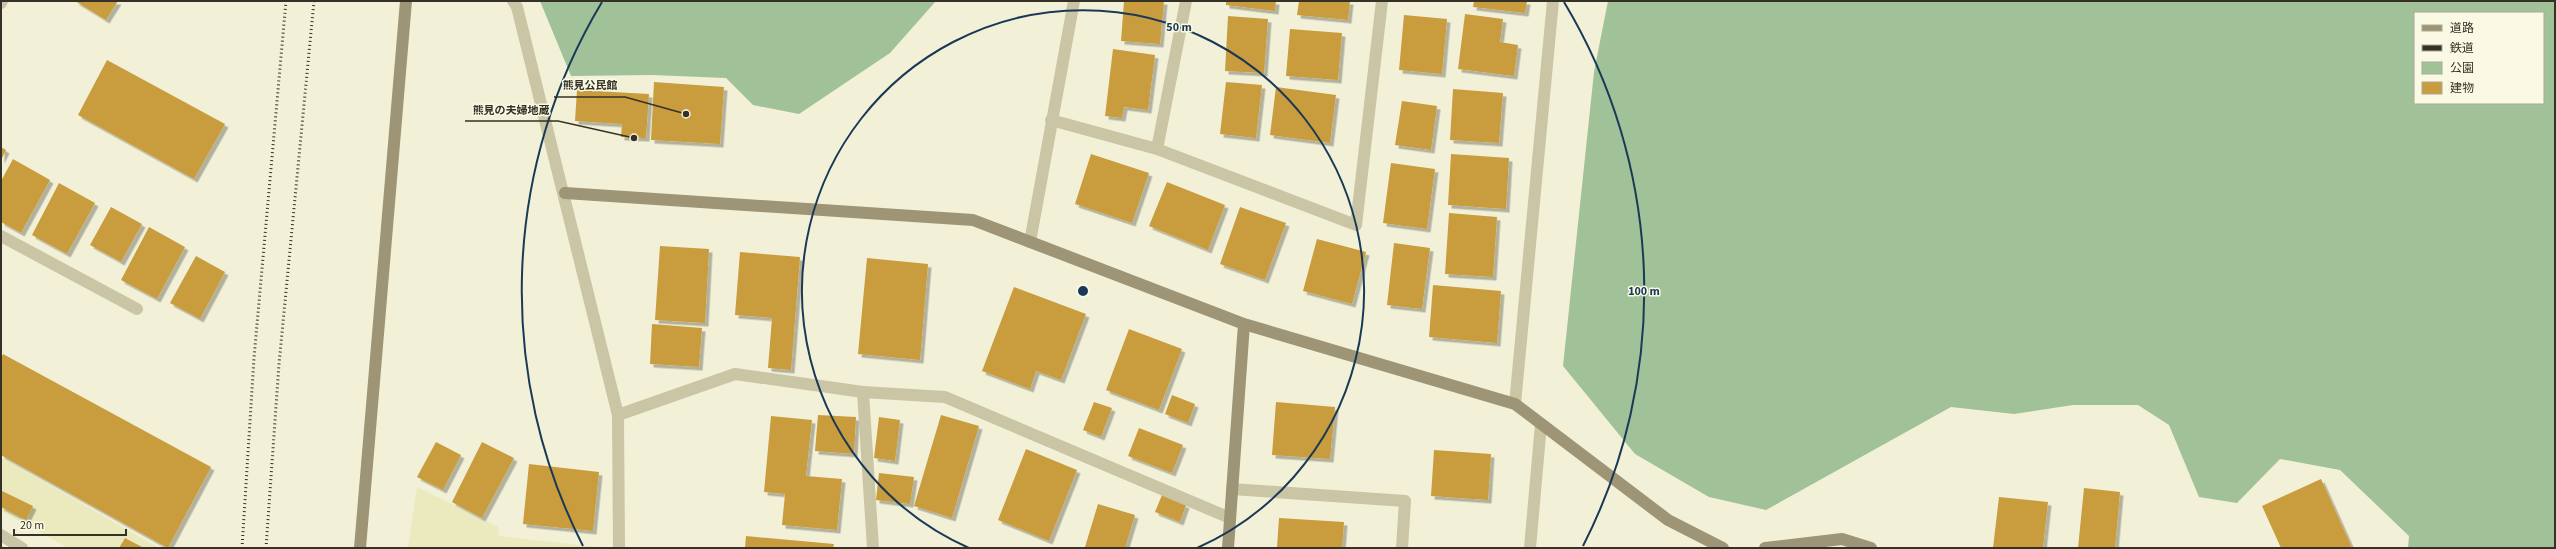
<svg xmlns="http://www.w3.org/2000/svg" width="2556" height="549" font-family="'Source Sans 3','Noto Sans JP',sans-serif">
  <style>
    .green { fill: #a1c198; fill-rule: evenodd }
    .plaza { fill: #eaeabe }
    .building { fill: #c99c3e; filter: url(#shadow) }
    .lines { fill: none; stroke-linecap: round; stroke-linejoin: round }
    .lane { stroke: #cac5a4; stroke-width: 12 }
    .street { stroke: #cac5a4; stroke-width: 12 }
    .secondary { stroke: #9d9575; stroke-width: 12 }
    .rail { stroke: #353126; stroke-width: 3; stroke-dasharray: 1 3; stroke-linecap: butt }
    .ring { fill: none; stroke: #1a3957; stroke-width: 2 }
    .centre { fill: #1a3957; stroke: #f9f9e4; stroke-width: 2 }
    .ring-label { font-size: 12px; text-anchor: middle; font-weight: bold; fill: #1a3957; stroke: #f9f9e4; stroke-width: 3; stroke-linejoin: round; paint-order: stroke }
    .leader { fill: none; stroke: #353126; stroke-width: 1.5 }
    .callout-dot { fill: #353126; stroke: #f9f9e4; stroke-width: 1.5 }
    .callout-label { font-size: 11px; text-anchor: middle; font-weight: bold; fill: #353126; stroke: #f9f9e4; stroke-width: 3; stroke-linejoin: round; paint-order: stroke }
  </style>
  <defs>
    <filter id="shadow"><feDropShadow dx="3.5" dy="3.5" stdDeviation="0" flood-color="#0004"/></filter>
  </defs>
  <rect width="100%" height="100%" fill="#f2f1d8"/>
  <path class="green" d="M540,1H936L890,53L799,114L753,105L726,78L652,75L571,76Z
    M1608,1H2555V548H2408L2409,536L2340,470L2280,459L2237,503L2199,497L2169,425L2138,405H2073L2014,414L1951,407L1766,510L1709,497L1635,454L1563,366L1594,72ZM2415,13H2543V103H2415Z"/>
  <path class="plaza" d="M1,457L159,548H144L125,538L119,548H68L1,511Z
    M417,487L498,527L499,536L605,548H408Z"/>
  <path class="building" d="M75,1H118L106,20Z
    M1124,1H1164L1160,44L1121,41Z
    M1226,1H1276L1275,11L1226,5Z
    M1299,1H1350L1348,20L1297,15Z
    M1474,1H1527L1525,13L1473,7Z
    M1465,14L1503,19L1500,42L1518,45L1514,76L1458,69Z
    M1404,15L1447,19L1442,74L1399,70Z
    M1228,16L1268,19L1264,73L1225,71Z
    M1290,29L1342,33L1338,80L1286,76Z
    M1113,49L1155,55L1148,110L1124,107L1122,118L1105,116Z
    M107,60L225,124L194,179L78,115Z
    M654,82L724,87L720,144L651,140Z
    M1226,82L1262,85L1256,138L1220,134Z
    M1276,87L1336,95L1330,143L1270,135Z
    M1453,89L1503,93L1499,143L1450,140Z
    M577,90L649,94L646,138L621,137L622,124L575,121Z
    M1402,101L1437,106L1431,150L1395,145Z
    M1,147L6,150L1,160Z
    M1091,154L1149,173L1132,223L1075,204Z
    M1451,154L1509,158L1506,209L1448,205Z
    M13,159L50,180L21,233L1,222V181Z
    M1391,163L1435,169L1427,229L1383,223Z
    M1167,182L1225,205L1208,250L1149,226Z
    M59,183L95,203L67,254L32,235Z
    M111,207L142,224L121,262L90,245Z
    M1240,207L1286,223L1265,280L1220,264Z
    M1449,213L1497,217L1493,277L1445,274Z
    M149,227L185,247L157,299L121,280Z
    M1317,239L1366,252L1352,304L1303,291Z
    M1394,243L1430,248L1422,309L1387,305Z
    M660,246L709,249L705,323L655,320Z
    M740,252L800,257L791,370L768,368L772,318L735,315Z
    M196,256L225,272L200,319L170,303Z
    M867,258L928,264L920,360L858,354Z
    M1433,285L1501,291L1497,343L1429,337Z
    M1014,287L1086,314L1061,380L1036,371L1030,389L982,371Z
    M652,324L702,328L699,367L650,364Z
    M1129,329L1182,349L1159,410L1106,390Z
    M3,354L211,467L168,548L1,455V358Z
    M1172,395L1195,404L1188,423L1165,414Z
    M1094,402L1112,408L1101,437L1083,430Z
    M1276,402L1335,407L1330,459L1272,455Z
    M818,415L856,417L854,454L815,451Z
    M941,415L979,426L952,518L914,506Z
    M771,416L812,420L806,476L842,479L837,530L782,525L785,494L764,492Z
    M879,417L900,420L895,461L874,458Z
    M1139,428L1183,445L1172,473L1128,456Z
    M436,442L461,455L443,490L417,477Z
    M482,442L514,458L482,518L452,502Z
    M1026,449L1077,470L1049,541L998,520Z
    M1434,450L1491,454L1488,500L1431,496Z
    M529,464L599,472L593,531L523,524Z
    M879,473L914,477L910,504L876,500Z
    M2321,479L2352,548H2281L2262,506Z
    M2084,488L2120,492L2115,548H2078Z
    M2,491L33,506L26,520L1,507Z
    M1162,495L1186,505L1180,522L1155,512Z
    M1999,497L2048,502L2043,548H1993Z
    M1098,504L1135,515L1125,548L1085,547Z
    M1279,518L1344,522L1342,548H1277Z
    M746,536L834,544L833,548H745Z
    M125,538L144,548H119Z"/>
  <g class="lines">
    <path class="lane" d="M1,236L137,309
      M863,392L873,548
      M1,535L22,548"/>
    <path class="street" d="M513,1L517,7L618,415L619,548
      M1,3L2,1
      M1051,120L1157,149L1356,225L1382,1
      M1157,149L1186,1
      M1030,242L1074,1
      M1515,404L1553,1
      M618,415L735,374L863,392L945,397L1230,518
      M1232,489L1405,501L1402,548
      M1530,548L1541,424"/>
    <path class="secondary" d="M565,193L973,220L1244,324L1515,404L1668,520L1723,548
      M360,548L406,1
      M1228,548L1244,324
      M1765,548L1842,539L1871,548"/>
    <path class="rail" d="M242,548L254,358L286,1
      M266,548L279,364L314,1"/>
  </g>
  <g class="ring">
    <path d="M969 548A281 281 0 1 1 1197 548"/>
    <path d="M583 546A561 561 0 0 1 602 2M1564 2A561 561 0 0 1 1583 546"/>
  </g>
  <circle cx="1083" cy="291" r="6" class="centre"/>
  <g class="ring-label">
    <text x="1179" y="31">50 m</text>
    <text x="1644" y="295">100 m</text>
  </g>
  <path class="leader" d="M686 114L625 97H554M634 138L558 121H465"/>
  <g class="callout-dot">
    <circle cx="686" cy="114" r="4"/>
    <circle cx="634" cy="138" r="4"/>
  </g>
  <g class="callout-label">
    <text x="590" y="89">熊見公民館</text>
    <text x="511" y="114">熊見の夫婦地蔵</text>
  </g>
  <rect width="2556" height="549" fill="none" stroke="#353126" stroke-width="4"/>
  <rect x="2414" y="12" width="130" height="92" fill="#f9f9e4" stroke="#aba998"/>
  <rect x="2422" y="25" width="20" height="6" fill="#9d9575" stroke="#aba998"/>
  <text x="2450" y="32" font-size="12" fill="#353126">道路</text>
  <rect x="2422" y="45" width="20" height="6" fill="#353126" stroke="#aba998"/>
  <text x="2450" y="52" font-size="12" fill="#353126">鉄道</text>
  <rect x="2422" y="62" width="20" height="12" fill="#a1c198" stroke="#aba998"/>
  <text x="2450" y="72" font-size="12" fill="#353126">公園</text>
  <rect x="2422" y="82" width="20" height="12" fill="#c99c3e" stroke="#aba998"/>
  <text x="2450" y="92" font-size="12" fill="#353126">建物</text>
  <path d="M14 529v6h112v-6" fill="none" stroke="#353126" stroke-width="2"/>
  <text x="20" y="529" font-size="12" fill="#353126" stroke="#f9f9e4" stroke-width="3" paint-order="stroke">20 m</text>
</svg>
